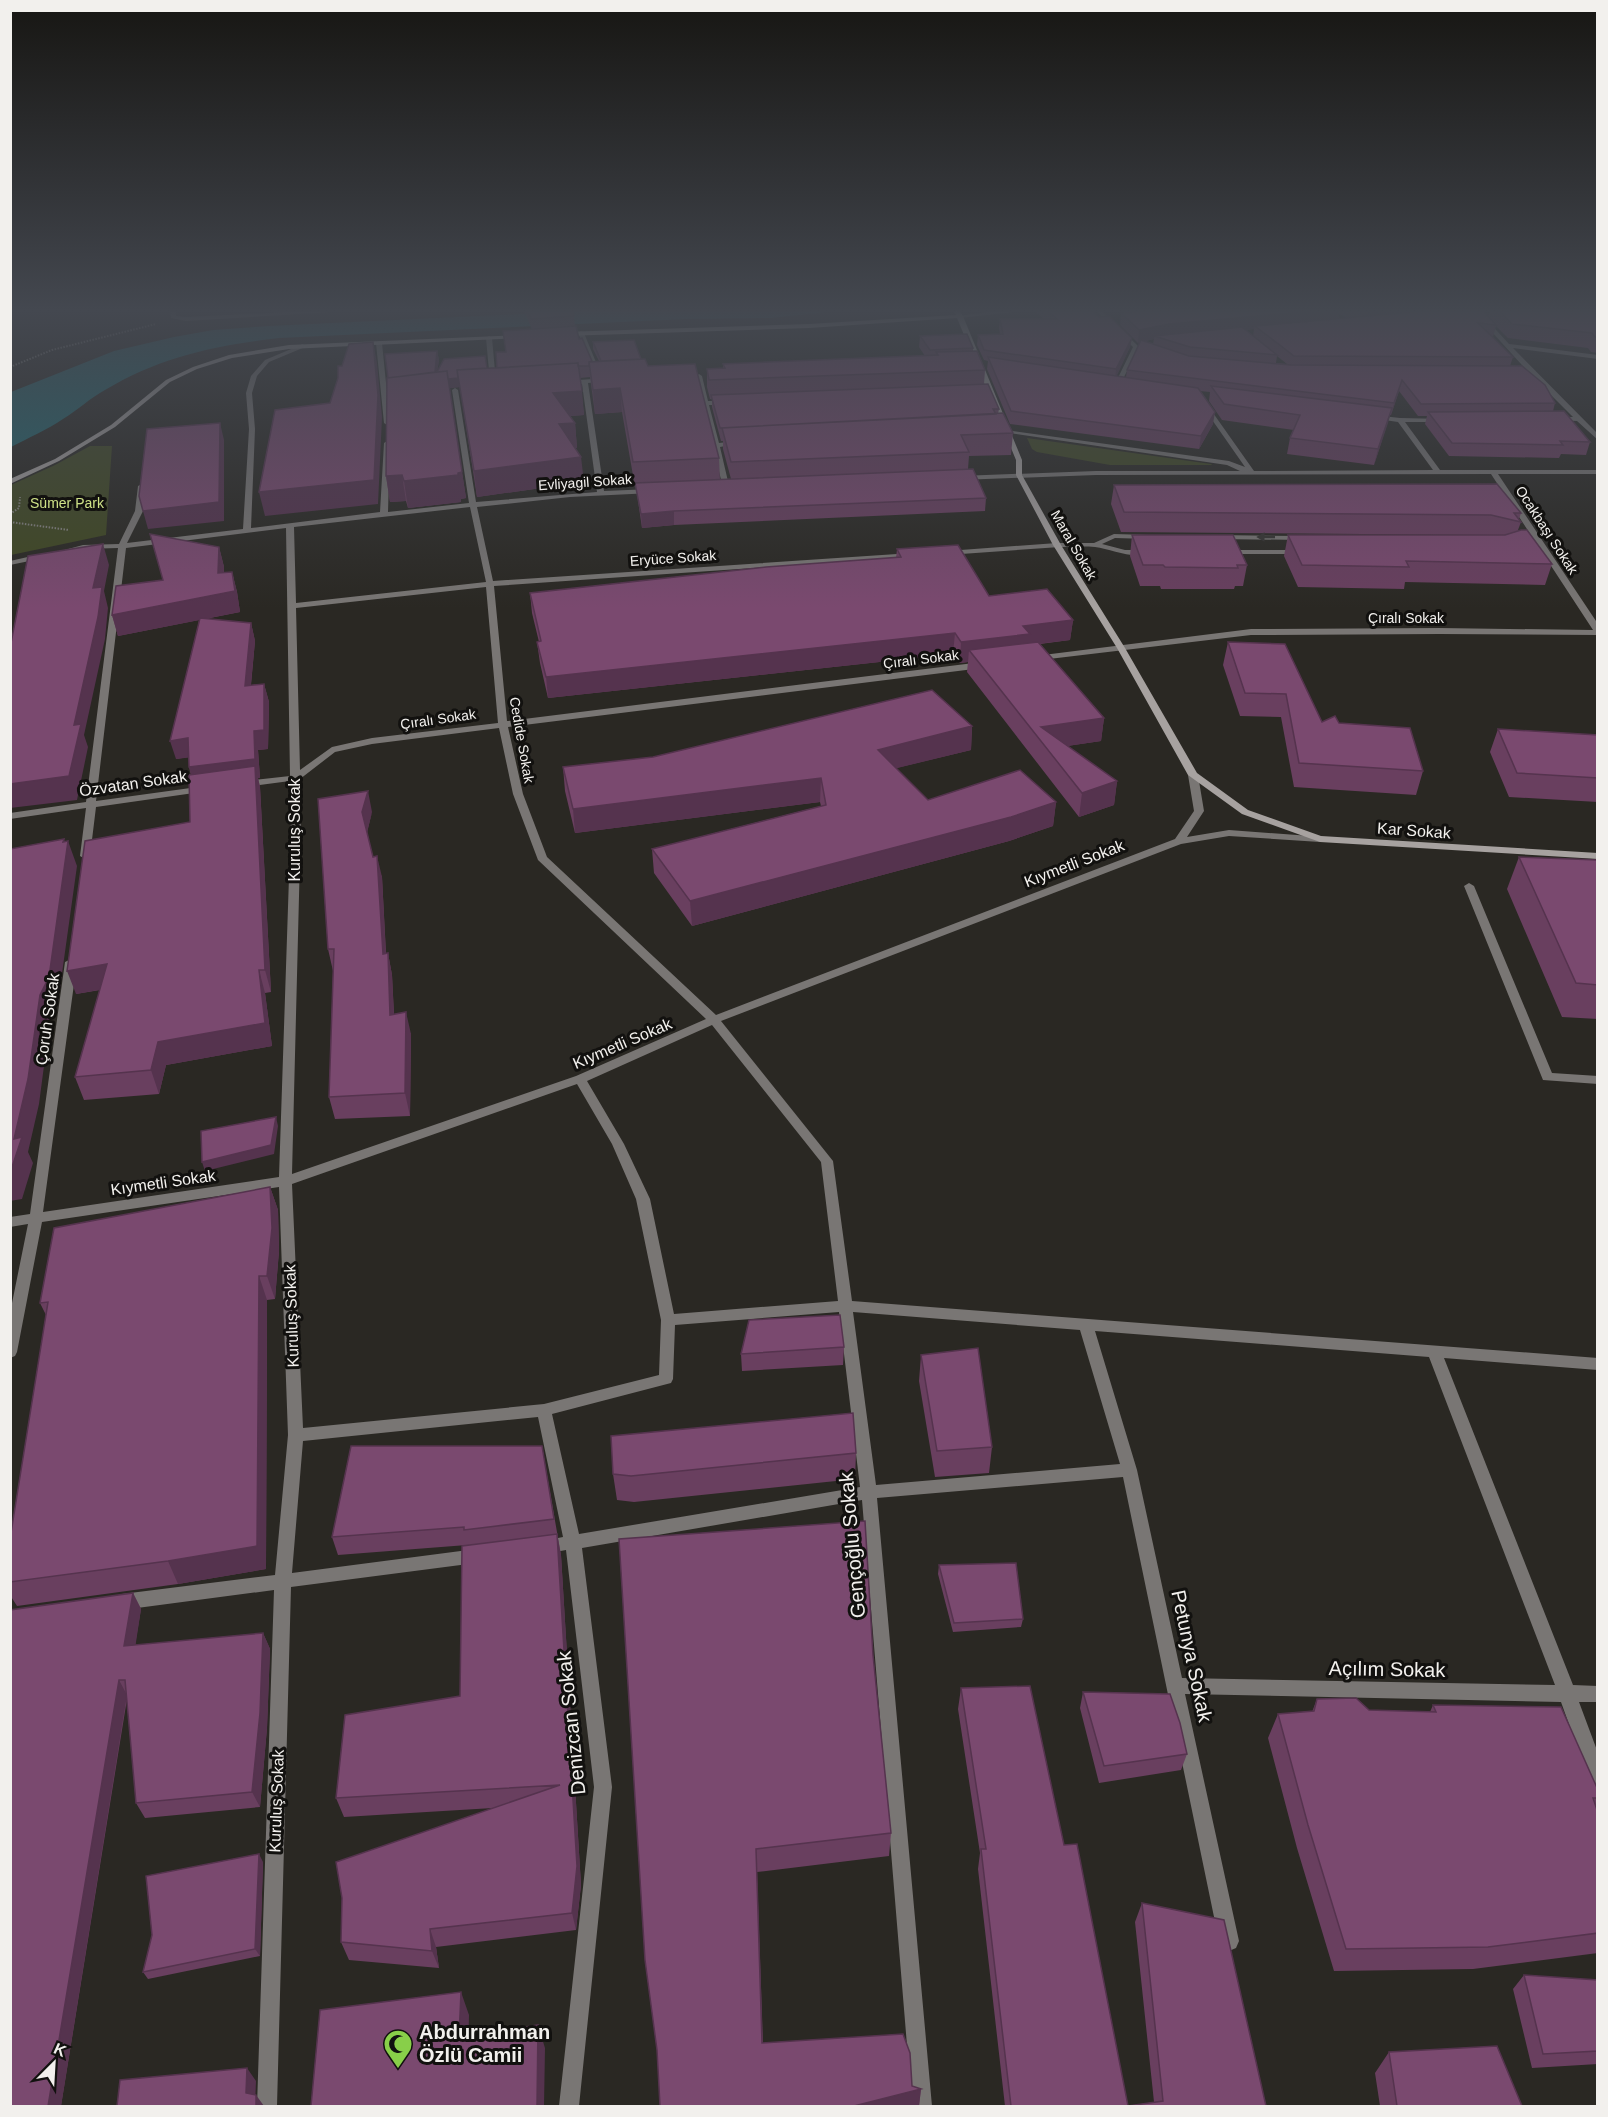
<svg xmlns="http://www.w3.org/2000/svg" width="1608" height="2117" font-family="Helvetica,sans-serif">
  <style>
    .green { fill: #404822 }
    .water { fill: #22676f }
    .lines { fill: none; stroke-linecap: round; stroke-linejoin: round }
    .path { stroke: #85837f; stroke-width: 2; stroke-dasharray: 1.5 1.5; stroke-linecap: butt }
    .lane { fill: #797674; fill-rule: evenodd }
    .street { fill: #797674; fill-rule: evenodd }
    .secondary { fill: #a7a2a0; fill-rule: evenodd }
    .wall { fill: #693f5f; fill-rule: evenodd }
    .shaded-wall { fill: #55334e }
    .building { fill: #7a496f; stroke: #55334e; stroke-width: 1.5 }
    .oneway { fill: #363432 }
    .labels { text-anchor: middle; stroke-width: 6; stroke-linejoin: round; paint-order: stroke }
    .far-street-label { font-size: 14px; fill: #f2f0ed; stroke: #12110f }
    .far-park-label { font-size: 14px; fill: #cee187; stroke: #12110f }
    .street-label { font-size: 16px; fill: #f2f0ed; stroke: #12110f }
    .near-street-label { font-size: 20px; fill: #f2f0ed; stroke: #12110f }
    .near-poi-label { font-size: 20px; font-weight: bold; fill: #f2f0ed; stroke: #12110f; text-anchor: start }
  </style>
  <rect width="100%" height="100%" fill="#2a2823"/>
  <path class="green" d="M1027,438L1211,464L1212,465H1110L1037,452L1032,449Z
    M90,446H112L106,535L11,555V485L55,465Z"/>
  <path class="water" d="M585,311H836L771,318L686,319L279,338C217,345 159,357 105,390C90,398 78,410 63,419C47,430 28,438 11,447V392L114,351L174,337L213,330L269,326Z"/>
  <g class="lines">
    <path class="path" d="M10,367L52,350L156,324
      M10,514L19,508L20,497
      M10,522L69,530"/>
    <path class="lane" d="M1114,534L1149,535L1153,537L1149,539L1115,538L1102,544L1125,550H1147L1151,552C1135,561 1112,549 1095,547C1083,546 1069,547 1057,547L1053,545L1057,543H1094Z
      M1214,535L1302,536L1306,538L1302,540L1217,539L1213,537Z
      M1224,550H1300L1304,552L1300,554H1227L1223,552Z"/>
    <path class="street" d="M170,311H176V316L186,317L307,311H347L186,321L171,318Z
      M997,311H1023L960,318L957,316Z
      M1096,311H1102L1138,346L1155,352L1152,354L1138,349L1120,385L1115,384L1133,347Z
      M1482,319H1486L1509,344L1598,355V359L1513,348L1598,434V440L1577,421L1554,420L1553,419L1556,417H1573L1530,374L1482,321Z
      M581,331L584,333L602,377L597,376L578,333Z
      M489,336L492,338L496,382L493,384L490,382L486,338Z
      M379,341L382,343L390,423L387,425L384,423L376,343Z
      M303,344L305,347L269,362L257,376L252,393L255,429L251,528L380,512L384,443L387,441L390,443L388,512L469,503L452,390L455,388L458,390L476,502L597,492L582,384L564,385L561,383L564,381L607,378L609,381L588,383L604,491L652,489L656,491L652,493L570,497L477,507L493,581L912,553L916,555L912,557L494,586L507,721L982,662L986,665L982,668L508,727L523,794L547,857L716,1015L1175,839L1194,811L1188,775L1190,773H1196L1198,775L1204,811L1187,837L1229,830L1324,837L1325,839L1320,842L1229,836L1181,844L721,1021L833,1161L852,1301L1598,1358V1370L1444,1358L1573,1685L1598,1686V1702H1579L1598,1753V1789L1592,1786L1589,1780L1561,1702L1185,1694L1239,1941L1236,1948L1229,1951L1222,1948L1219,1941L1123,1477L877,1498L932,2106H912L862,1500L582,1548L612,1787L579,2106H559L594,1787L566,1550L544,1554L538,1552L536,1547L538,1542L563,1537L538,1417L303,1441L292,1573L476,1549L482,1551L484,1556L482,1561L476,1563L291,1587L277,2106H257L274,1590L122,1610L116,1607L114,1602L116,1597L122,1594L275,1575L288,1435L279,1187L42,1222L17,1352L15,1356L10,1358V1313L28,1224L10,1227V1217L30,1214L65,962L71,959L77,962L43,1212L279,1177L291,817L290,781L244,787L239,784L244,781L290,776L286,528L126,548L96,801L205,786L208,787V791L96,807L90,856L85,859L80,856L86,808L10,819V813L86,802L118,548L83,549L61,554L57,552L83,545L119,544L135,511L138,486L142,484L146,486L143,511L127,543L243,529L249,429L246,393L251,376L265,360ZM470,507L486,582L296,603L294,527ZM486,587L498,723L372,738L332,747L300,770L296,608ZM499,728L513,794L538,860L706,1019L576,1076L292,1174L301,817L300,779L335,752L372,744ZM712,1025L821,1162L838,1301L674,1314L650,1199L624,1144L587,1081ZM577,1084L612,1144L636,1199L661,1320L659,1375L544,1404L303,1428L292,1184ZM839,1312L860,1487L579,1534L552,1414L671,1383L673,1379L675,1325ZM853,1312L1080,1330L1120,1464L876,1485ZM1095,1331L1429,1357L1555,1685L1182,1678L1137,1470Z
      M699,374L702,376L708,401H727L730,403L727,405H709L719,443L738,441L741,443L720,447L730,490L723,488L696,376Z
      M1202,403H1206L1254,471L1433,470L1398,422L1371,418V416L1373,415L1400,418L1445,419L1446,420L1443,422H1405L1440,470H1598V474H1498L1598,624V635L1439,634L1251,635L1032,661L1031,659L1035,656L1251,629L1439,628L1593,630L1491,474L1096,475L960,480L956,478L960,476L1096,471H1240L1227,465L995,431L998,429L1229,461L1245,467L1201,404Z
      M1057,543H1060V547L947,555L943,553L947,551Z
      M41,554H44V558L10,565V561Z
      M1469,883L1474,886L1552,1073L1598,1076V1084L1543,1080L1464,886Z"/>
    <path class="secondary" d="M954,311H960L963,316L1022,460V475L1061,545L1125,648L1197,773L1248,810L1321,836L1598,853V859L1320,842L1242,814L1188,775L1117,648L1053,545L1016,475V460L957,318L809,328L563,336L560,334L563,332L809,324L956,315Z
      M519,335L521,338L289,349L232,358L197,369L170,382L115,427L59,461L10,484V479L55,459L111,425L166,380L193,367L229,355L289,345Z"/>
  </g>
  <path class="wall" d="M524,311H573L575,326L579,339L592,361H599L593,349V342L641,359L648,366L719,458L720,480L731,479L723,449V441H721L712,407V399H710L707,387V369L723,368V364L925,356L919,347L920,336L973,348V351L985,370L984,384L999,409L998,414L1013,433L1011,455L969,456L968,469L986,498L985,511L674,525L642,528L636,487H635L622,412L595,414L590,377L580,378L584,415L570,416L575,423L577,448H575L584,482L477,497L460,387L449,388L466,498L461,499V502L408,508L406,501L390,502L386,476L437,351L439,360L437,372L497,368L506,352L532,329Z
    M1035,311H1092L1132,338L1130,347L1116,376L1126,377L1127,370L1140,342L1138,343L1120,325L1121,313L1146,311H1483L1488,316L1490,311H1598V353L1591,352L1588,348L1508,338L1496,326L1493,337L1491,336L1513,357L1510,366L1555,403L1553,411L1590,442L1586,455L1561,454L1559,458L1449,456L1425,424L1427,416H1418L1399,391L1391,415H1390L1374,465L1287,454L1290,438L1294,430L1222,420L1209,401L1210,392L1200,391L1213,424L1199,449L1010,424L987,369L988,361L984,360L977,345L978,335L1000,334L999,328L1000,319H1044ZM1339,314L1347,318H1339ZM1254,329L1253,336L1246,330ZM1154,339L1153,344L1144,341ZM1277,356L1287,364L1276,363Z
    M1114,485L1521,513L1519,519L1521,522L1518,530L1552,564L1545,585L1405,582L1404,589L1298,587L1284,556L1288,535H1488L1121,532L1111,504Z
    M1132,535L1247,565L1243,586H1235L1234,589H1161L1160,586H1140L1130,556Z
    M219,547L224,567V573L232,572L237,592L240,612L205,619L251,623L255,641L251,685L264,684L269,702L268,749L258,750L260,778H258L260,787L271,992L265,993L272,1046L166,1065L159,1094L84,1100L75,1077L100,990L76,994L190,822L191,775L189,767V757L176,759L199,620L118,636L112,615L163,580Z
    M897,549L989,596L1073,620L1070,640L1040,644L1104,718L1101,741L1067,746L1117,781L1114,805L1079,817L967,672L968,662L960,663L953,654L548,698L540,663L537,642H539L532,613L530,593L896,558Z
    M1228,642L1322,722L1339,723L1423,771L1416,795L1294,787L1281,717L1240,716L1223,665Z
    M972,726L971,750L896,768L928,800L1056,802L1053,826L1009,841L692,926L654,873L652,849L821,806L820,802L575,833L565,791L563,767Z
    M1498,729L1598,735V802L1509,797L1490,752Z
    M372,812L367,832L373,857L382,877L386,953H388L392,975L394,1014L411,1034L410,1116L335,1119L329,1097L333,971L328,949Z
    M1519,857L1598,860V1019L1562,1017L1507,889Z
    M270,1187L278,1210L279,1251L275,1299L267,1300L266,1569L178,1584L17,1606L10,1595V1539L46,1315L40,1303Z
    M844,1347L843,1365L742,1371L741,1354Z
    M921,1355L992,1447L989,1473L935,1477L919,1381Z
    M542,1446L561,1555L581,1885L576,1930L436,1947L439,1968L349,1960L341,1942L493,1808L344,1817L336,1798L460,1696L467,1545L338,1555L332,1537Z
    M856,1453L855,1479L634,1502L617,1500L613,1474Z
    M865,1521L873,1655L891,1833L889,1856L757,1872L763,2043L921,2089L919,2106H660Z
    M939,1565L1023,1619L1021,1627L953,1632L938,1574Z
    M133,1593L141,1609L135,1645L263,1633L270,1649L267,1728L260,1807L145,1818L136,1803L127,1699L61,2106H10Z
    M961,1688L1064,1845L1128,2106L1154,2102L1135,1922L1142,1903L1266,2106H1005L978,1869L980,1853L958,1709Z
    M1083,1692L1187,1754L1181,1770L1099,1783L1080,1708Z
    M1317,1699L1369,1710L1430,1712L1433,1705L1598,1790V1804L1596,1806L1598,1813V1953L1473,1969L1334,1971L1297,1848L1268,1738L1278,1714L1312,1712Z
    M263,1862L260,1956L148,1979L143,1972Z
    M1524,1975L1598,1980V2064L1532,2068L1513,1989Z
    M1389,2052L1522,2106H1380L1375,2073Z"/>
  <path class="shaded-wall" d="M1314,311H1340L1338,321L1255,326L1254,329L1167,337L1154,336V339L1138,343L1139,330L1169,324Z
    M1368,311H1442L1366,320Z
    M1132,338L1130,347L1115,380L1116,369Z
    M373,342L377,363L382,417L378,504L265,516L259,492L374,480Z
    M437,351L439,360L436,380L458,378L460,387L390,394Z
    M1402,380L1399,391L1391,415L1394,403Z
    M620,388L622,412L595,414L593,390Z
    M582,391L584,415L555,417L553,393Z
    M1392,408L1388,423L1374,465L1378,449Z
    M1215,412L1213,424L1199,449L1201,436Z
    M220,423L224,440V521L148,529L143,511Z
    M575,423L577,448L561,449L559,424Z
    M581,457L584,482L477,497L474,471Z
    M462,472L466,498L461,499V502L408,508L404,481Z
    M402,475L406,501L390,502L386,476Z
    M674,511V525L642,528L641,514Z
    M103,544L109,565L104,591L108,608L105,639L84,735L88,747L77,800L10,808V784L74,725L93,588Z
    M219,547L224,567L223,594L218,573Z
    M232,572L237,592L240,612L118,636L112,615Z
    M1073,620L1070,640L1029,645L969,650L968,662L960,663L961,642L1023,626Z
    M251,623L255,641L249,704L245,686Z
    M955,633L953,654L548,698L546,677Z
    M264,684L269,702L268,749L258,750L260,778H258L260,787L271,992L265,970L194,786L189,767L254,731Z
    M1104,718L1101,741L1047,749L1041,727Z
    M972,726L971,750L877,773L878,750Z
    M188,738L193,757L176,759L170,741Z
    M821,778L820,802L575,833L573,809Z
    M1117,781L1114,805L1079,817L1082,793Z
    M368,791L372,812L367,833L362,812Z
    M1056,802L1053,826L1009,841L692,926L690,901Z
    M64,839L67,849L68,841L77,866L58,1002L50,1020L39,1104L28,1152L33,1163L22,1199L10,1201V1173L14,1139L40,995Z
    M377,856L382,877L387,976L383,954Z
    M388,953L392,975L395,1037L390,1015Z
    M107,964L115,987L76,994L67,971Z
    M259,970L265,993L272,1046L166,1065L159,1094L151,1070L158,1042Z
    M406,1012L411,1034L410,1116L405,1093Z
    M276,1117L278,1126L274,1154L205,1171L202,1162Z
    M270,1187L278,1210L279,1251L275,1299L267,1276Z
    M259,1276L267,1300L266,1569L178,1584L168,1561Z
    M557,1534L561,1555L581,1885L576,1930L572,1913Z
    M133,1593L141,1609L133,1662L124,1646Z
    M263,1633L270,1649L267,1728L260,1807L252,1792Z
    M119,1680L127,1695L61,2106H48Z
    M259,1854L263,1862L260,1956L255,1949Z
    M430,1929L436,1947L439,1968L432,1951Z
    M461,1992L469,2015L468,2060L459,2038Z
    M538,2025L545,2048L544,2106H537Z
    M247,2068L256,2081L255,2106L246,2093Z
    M921,2089L919,2106H854Z
    M256,2095L264,2106H256Z"/>
  <path class="building" d="M528,311H573L574,316L531,319Z
    M1047,311H1092L1099,317L1109,316L1132,338L1116,369L984,350L978,335L1003,334L1000,319H1057Z
    M1146,311H1314L1169,324L1139,330L1121,313Z
    M1422,311H1483L1496,325L1478,323L1513,357L1294,356L1255,326Z
    M1500,311H1598V337H1595L1592,333L1512,324Z
    M576,326L579,339L582,338L592,361L589,362V366H578V363L497,368L496,352H506L503,331Z
    M1242,327L1277,355L1190,347L1154,336Z
    M967,334L973,348L930,350L920,336Z
    M634,340L641,359L601,361L593,342Z
    M1141,340L1189,356L1291,365L1522,366L1545,385L1555,403L1421,404L1402,380L1394,403L1127,370Z
    M373,342L378,395L374,480L259,492L275,410L330,403L338,378V366H342L349,344Z
    M437,351L435,372L388,378L385,354Z
    M977,351L985,370L709,380L707,369L725,368L723,364L938,355L936,352Z
    M485,356L487,368L457,370L458,378L448,379L447,371L437,372L444,359Z
    M988,357L1198,388L1215,412L1201,436L1011,411Z
    M645,359L648,366L695,364L719,458L633,462L620,388L593,390L589,362Z
    M578,363L582,391L553,393L575,423L559,424L581,457L474,471L457,370Z
    M447,371L462,472L458,473V475L404,481L402,475L386,476L387,378Z
    M988,384L999,409H993L996,414L720,428L711,395Z
    M1211,386L1392,408L1378,449L1290,438L1300,415L1224,404Z
    M1564,411L1590,442L1560,441L1563,445L1452,443L1428,412Z
    M1003,413L1013,433L961,435L969,452L731,462L722,428Z
    M220,423L219,502L143,511L139,496L147,429Z
    M973,469L986,498L674,511L641,514L635,483Z
    M1497,484L1521,513H1514L1521,522L1491,515L1124,512L1114,485Z
    M1521,530H1527L1552,564L1406,561L1409,567L1302,565L1288,535H1505Z
    M150,534L219,547L218,573L232,572L235,591L112,615L116,586L163,580Z
    M1132,535H1233L1247,565H1237L1238,568L1165,567L1163,565H1143Z
    M103,544L93,588L102,587L98,617L74,725L81,724L69,776L10,784V648L28,556Z
    M958,545L989,596L1047,589L1073,620L1023,626L1030,634L961,642L955,633L546,677L537,642L541,641L530,593L766,567L901,557L897,549Z
    M200,618L251,623L245,686L264,684V730L254,731L255,759L189,767L188,738L170,741Z
    M1038,642L1104,718L1041,727L1117,781L1082,793L969,650Z
    M1228,642L1285,644L1322,722L1335,716L1339,723L1410,728L1423,771L1299,763L1286,694L1245,693Z
    M932,690L972,726L878,750L928,800L1020,770L1056,802L1011,817L690,901L652,849L826,805L821,778L573,809L563,767L653,757Z
    M1498,729L1598,735V778L1517,773Z
    M255,766L265,970H259L265,1023L158,1042L151,1070L75,1077L107,964L67,971L85,841L190,822L189,775Z
    M368,791L362,812L373,857L377,856L383,954L388,953L390,1015L406,1012L405,1093L329,1097L334,949H328L318,799Z
    M64,839L63,842L68,841L49,977L40,995L28,1079L14,1139L22,1137L10,1173V849Z
    M1519,857L1598,860V985L1576,983Z
    M276,1117L271,1145L202,1162L201,1131Z
    M270,1187L272,1228L267,1276H259L257,1546L168,1561L10,1582V1539L48,1302L40,1303L54,1228Z
    M840,1315L844,1347L741,1354L749,1320Z
    M978,1348L992,1447L937,1451L921,1355Z
    M853,1413L856,1453L631,1476L613,1474L611,1436Z
    M351,1446H542L554,1519L464,1530V1527L332,1537Z
    M865,1521L873,1655L891,1833L756,1849L762,2043L903,2034L910,2053L912,2086L921,2089L854,2106H660L657,2050L645,1960L619,1539Z
    M557,1534L577,1866L572,1913L430,1929L432,1951L341,1942L342,1898L336,1862L560,1785L336,1798L345,1715L460,1696L462,1546Z
    M1016,1563L1023,1619L954,1623L939,1565Z
    M133,1593L124,1646L263,1633L260,1713L252,1792L136,1803L125,1680H119L48,2106H10V1610Z
    M1030,1686L1064,1845L1077,1844L1128,2106L1163,2101L1142,1903L1224,1920L1266,2106H1011L981,1849H986L961,1688Z
    M1083,1692L1170,1694L1180,1723L1187,1754L1104,1766Z
    M1356,1698L1369,1710L1436,1712L1433,1705L1561,1707L1598,1790V1798H1593L1598,1813V1933L1488,1947L1346,1949L1308,1825L1278,1714L1314,1711L1317,1699Z
    M259,1854L255,1949L143,1972L152,1935L146,1876Z
    M1524,1975L1598,1980V2051L1543,2054Z
    M461,1992L459,2038L538,2025L537,2106H311L320,2010Z
    M1497,2046L1522,2106H1397L1389,2052Z
    M247,2068L246,2093L256,2095V2106H117L120,2080Z"/>
  <defs><path id="oneway-solid" d="M-6-.8H1V-3.2L6.5 0L1 3.2V.8H-6Z" transform="scale(1.5)"/></defs>
  <use class="oneway" href="#oneway-solid" transform="translate(1266 537) rotate(-180)"/>
  <linearGradient id="sky" x2="0" y2="1"><stop stop-color="#171613"/><stop offset="0.51" stop-color="#444850"/><stop offset="1" stop-color="#444850" stop-opacity="0"/></linearGradient>
  <rect width="1608" height="608" fill="url(#sky)"/>
  <defs>
    <g id="mosque-pin" transform="scale(1.5)"><path d="M0 17L-7.5 6A9.5 9.5 0 1 1 7.5 6Z" fill="#88cf49" stroke="#12110f"/><path d="M3.5-4.9A6 6 0 1 0 3.5 4.9A5 5 0 1 1 3.5-4.9Z" fill="#111"/></g>
  </defs>
  <g fill-rule="evenodd">
    <use href="#mosque-pin" x="398" y="2044"/>
  </g>
  <g class="labels">
    <g class="far-street-label">
      <text transform="translate(585 482) rotate(-4)" y="5">Evliyagil Sokak</text>
      <text transform="translate(1547 530) rotate(57)" y="5">Ocakbaşı Sokak</text>
      <text transform="translate(1074 545) rotate(60)" y="5">Maral Sokak</text>
      <text transform="translate(673 558) rotate(-4)" y="5">Eryüce Sokak</text>
      <text x="1406" y="623">Çıralı Sokak</text>
      <text transform="translate(921 659) rotate(-7)" y="5">Çıralı Sokak</text>
      <text transform="translate(438 719) rotate(-8)" y="5">Çıralı Sokak</text>
      <text transform="translate(522 740) rotate(80)" y="5">Cedide Sokak</text>
    </g>
    <g class="far-park-label">
      <text x="67" y="508">Sümer Park</text>
    </g>
    <g class="street-label">
      <text transform="translate(133 783) rotate(-8)" y="6">Özvatan Sokak</text>
      <text transform="translate(294 830) rotate(-90)" y="6">Kuruluş Sokak</text>
      <text transform="translate(1414 830) rotate(4)" y="6">Kar Sokak</text>
      <text transform="translate(1074 863) rotate(-21)" y="6">Kıymetli Sokak</text>
      <text transform="translate(47 1019) rotate(-82)" y="6">Çoruh Sokak</text>
      <text transform="translate(622 1043) rotate(-23)" y="6">Kıymetli Sokak</text>
      <text transform="translate(163 1182) rotate(-8)" y="6">Kıymetli Sokak</text>
      <text transform="translate(291 1316) rotate(-92)" y="6">Kuruluş Sokak</text>
      <text transform="translate(276 1801) rotate(-88)" y="6">Kuruluş Sokak</text>
    </g>
    <g class="near-street-label">
      <text transform="translate(852 1545) rotate(-95)" y="7">Gençoğlu Sokak</text>
      <text transform="translate(1192 1656) rotate(78)" y="7">Petunya Sokak</text>
      <text transform="translate(1387 1669) rotate(1)" y="7">Açılım Sokak</text>
      <text transform="translate(571 1723) rotate(-96)" y="7">Denizcan Sokak</text>
    </g>
    <g class="near-poi-label">
      <text x="419" y="2039">Abdurrahman<tspan x="419" dy="23">Özlü Camii</tspan></text>
    </g>
  </g>
  <rect width="1608" height="2117" fill="none" stroke="#f2f0ed" stroke-width="24"/>
  <g transform="translate(54 2063) rotate(24)" stroke="#12110f" stroke-width="4.5" paint-order="stroke">
  <path d="M0-4.5L10 22L0 15L-10 22Z" fill="#f2f0ed"/>
  <text y="-9" font-size="16" font-weight="bold" text-anchor="middle" fill="#f2f0ed">K</text>
  </g>
</svg>
